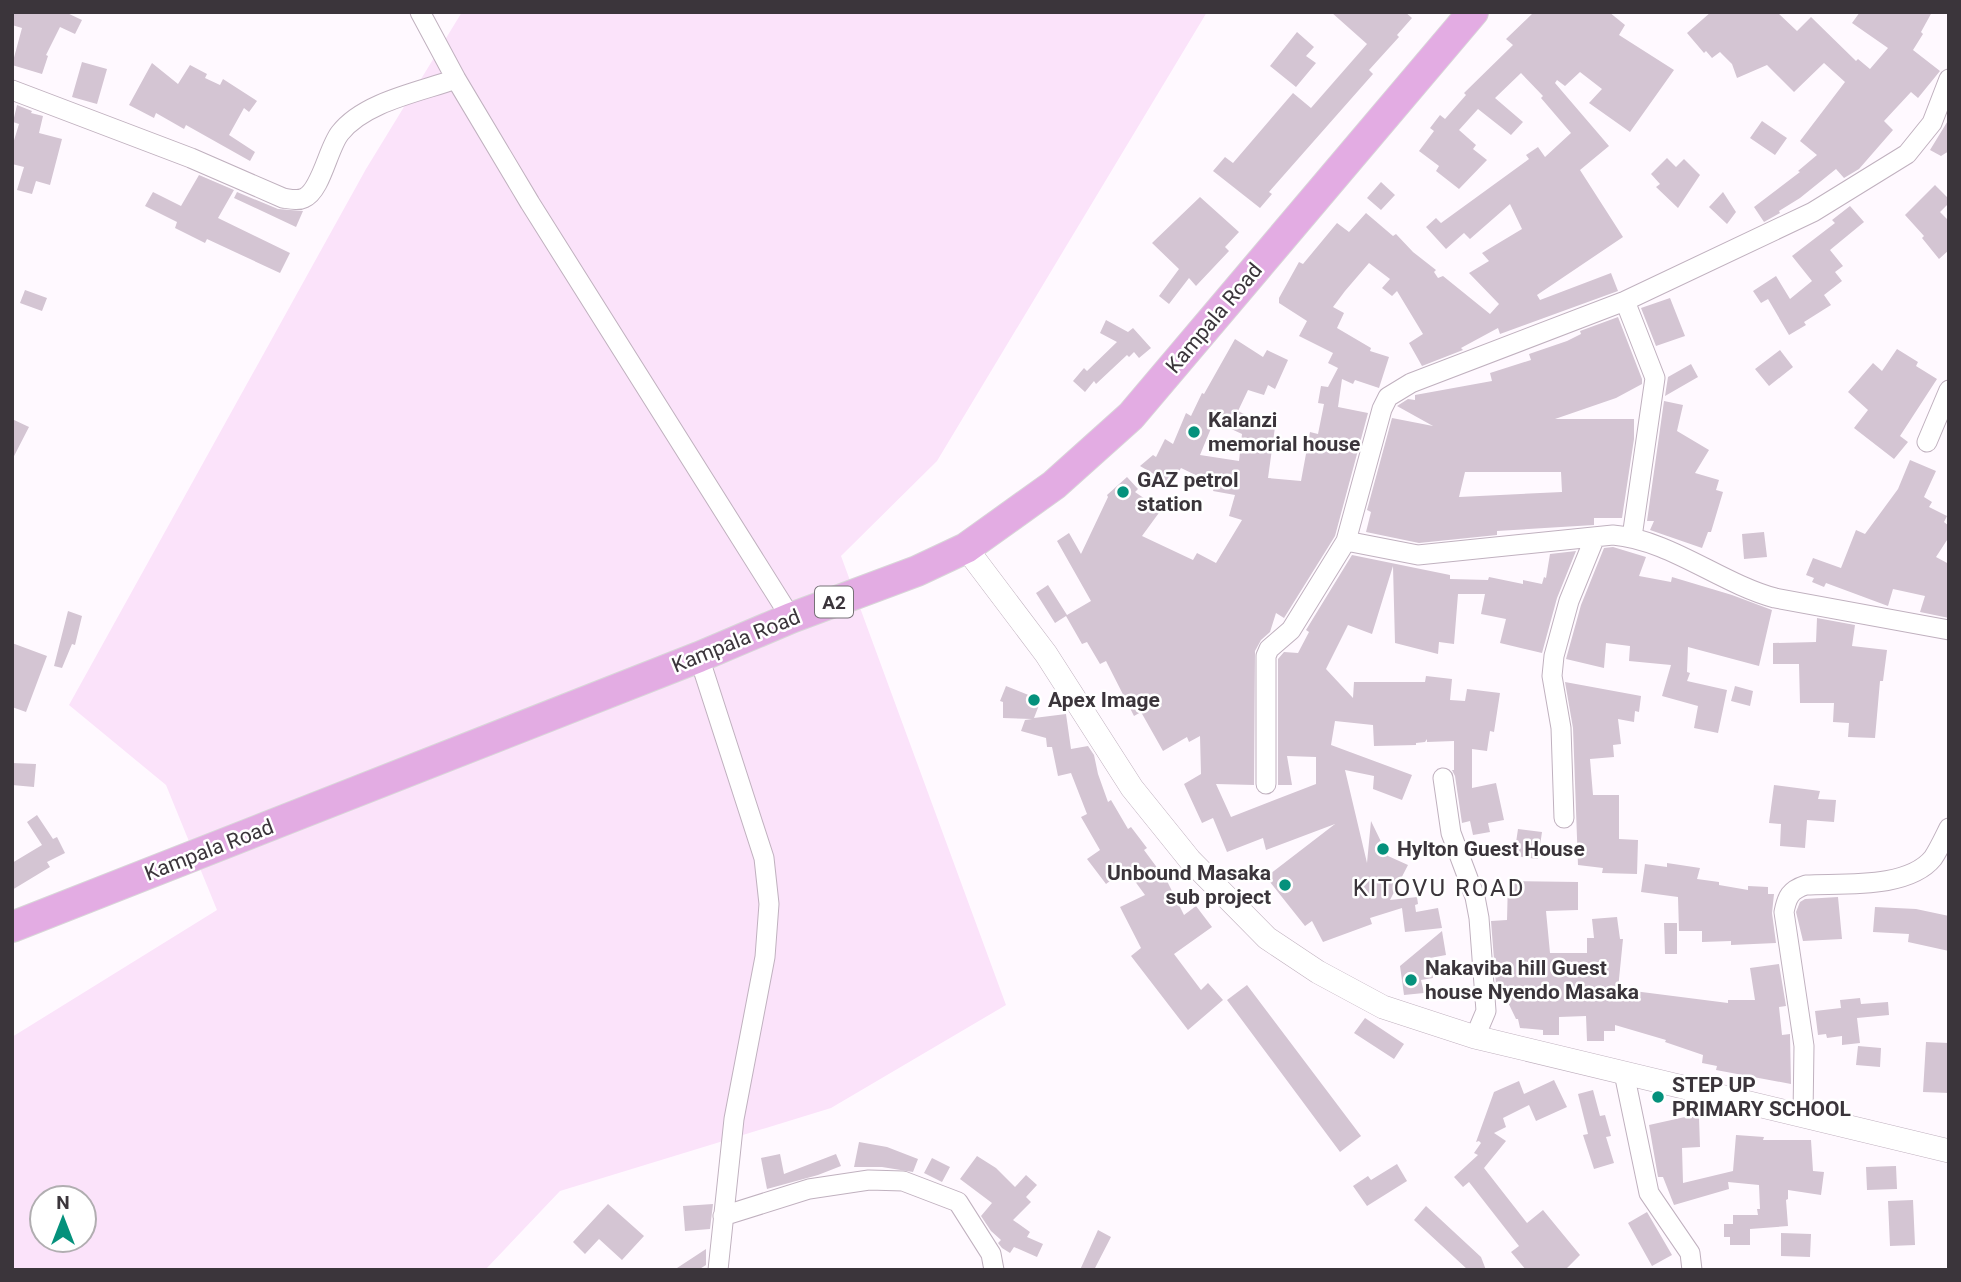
<svg xmlns="http://www.w3.org/2000/svg" width="1961" height="1282" font-family="Roboto,sans-serif">
  <style>
    .green { fill: #fbe3fa; fill-rule: evenodd }
    .building { fill: #d4c5d3; fill-rule: evenodd }
    .lines { fill: none; stroke-linecap: round; stroke-linejoin: round }
    .minor-casing { stroke: #c0b1bf; stroke-width: 21 }
    .tertiary-casing { stroke: #c0b1bf; stroke-width: 24 }
    .primary-casing { stroke: #d8d7d8; stroke-width: 32 }
    .minor { stroke: #fff; stroke-width: 19 }
    .tertiary { stroke: #fff; stroke-width: 23 }
    .primary { stroke: #e3ace3; stroke-width: 30 }
    .poi-dot { fill: #05917c; stroke: #fff; stroke-width: 2.5 }
    .labels { text-anchor: middle; stroke-width: 5; stroke-linejoin: round; paint-order: stroke }
    .shield { fill: #fff; stroke: #767276; stroke-width: 2 }
    .shield-label { font-size: 19px; font-weight: bold; fill: #3b353b }
    .street-label { font-size: 21px; fill: #3b353b; stroke: #fff }
    .poi-label { font-size: 21px; font-weight: bold; fill: #3b353b; stroke: #fff; text-anchor: start }
    .quarter-label { font-size: 24px; letter-spacing: 2px; fill: #3b353b; stroke: #fff }
  </style>
  <rect width="100%" height="100%" fill="#fff9ff"/>
  <path class="green" d="M462,12H1207L937,461L841,556L1006,1005L831,1108L560,1191L485,1270H12V1037L217,910L166,785L69,705L366,169ZM42,1198H84V1240H42Z"/>
  <path class="building" d="M12,12H65L82,20L75,34L60,27L46,55L48,56L42,74L12,65L22,28L12,25Z
    M1331,12H1405L1412,18L1397,35L1399,37L1369,70L1373,74L1269,192L1272,194L1260,208L1213,171L1225,157L1233,163L1293,93L1311,108L1367,44Z
    M1534,12H1609L1625,25L1619,35L1674,70L1630,132L1589,103L1602,89L1580,72L1565,86L1557,80L1555,83L1609,146L1580,170L1623,237L1537,295L1540,300L1611,273L1618,291L1500,334L1498,328L1461,348L1463,350L1422,366L1409,343L1423,334L1397,291L1392,296L1382,288L1390,279L1369,263L1345,291L1333,307L1344,313L1337,328L1371,348L1370,351L1389,357L1379,388L1355,380L1353,384L1342,379L1338,407L1368,413L1335,536L1284,618L1276,613L1270,632L1261,640L1255,651L1254,785L1216,784L1231,817L1316,784V757L1287,756L1292,785H1278V659L1284,652L1298,653L1309,632L1306,630L1352,555L1450,575V579L1488,580L1489,577L1523,584V580L1542,584L1544,577L1546,578L1550,554L1576,551L1557,598L1542,653L1500,643L1506,619L1481,614L1485,594H1458L1454,644L1439,642L1438,654L1395,643L1393,566L1372,634L1348,625L1326,669L1353,698L1354,682H1425L1426,676L1452,679L1450,700L1465,701L1467,689L1500,693L1494,732L1490,731L1487,751L1472,749V788L1496,783L1504,820L1488,823L1490,832L1473,835L1470,821L1462,823L1455,776L1452,770H1454V741L1427,742V739L1425,742L1416,743V745L1374,746L1373,725L1335,721L1331,745L1412,775L1402,800L1373,789L1374,776L1345,770L1367,863L1371,821L1388,856L1408,865L1390,900L1417,897L1418,904L1415,905L1416,912L1438,908L1442,928L1405,932L1402,908L1370,918L1372,924L1323,942L1312,921L1305,926L1266,877L1335,824L1266,850L1263,838L1227,852L1213,818L1202,823L1184,784L1201,774L1200,736L1189,742L1187,737L1163,751L1141,712L1134,716L1106,661L1100,664L1087,642L1082,644L1066,616L1055,623L1036,593L1048,585L1067,615L1091,601L1057,541L1069,533L1081,554L1108,497L1107,495L1127,477L1138,489L1135,492L1161,510L1142,536L1193,560L1197,553L1216,563L1242,520L1229,516L1235,495L1213,491L1214,488L1205,486L1206,480L1181,468L1171,484L1140,466L1153,455L1156,457L1165,439L1173,444L1186,413L1191,416L1202,393L1204,394L1235,339L1263,357L1267,350L1288,360L1275,389L1268,385L1264,395L1248,390L1238,411L1246,415L1242,421L1275,427L1268,478L1301,481L1310,432L1318,434L1324,404L1318,403L1321,386L1328,387L1338,368L1328,363L1333,353L1299,336L1307,321L1279,303V298L1299,262L1303,264L1337,223L1349,232L1366,213L1393,236L1396,234L1413,252L1436,270L1434,272L1438,278L1443,276L1490,314L1499,304L1469,273L1489,261L1482,253L1522,229L1510,204L1470,239L1464,233L1446,249L1426,227L1436,218L1441,223L1529,159L1526,155L1538,147L1545,157L1571,133L1541,98L1543,96L1521,73L1495,98L1523,122L1511,135L1478,109L1459,130L1476,145L1473,149L1487,160L1459,189L1436,171L1439,166L1419,151L1434,131L1430,128L1440,115L1445,119L1466,95L1464,93L1513,45L1506,39ZM1214,421L1242,434L1239,461L1200,455Z
    M1711,12H1777L1797,31L1811,17L1856,61L1858,59L1870,69L1888,48L1852,23L1860,12H1932L1921,32L1923,34L1913,50L1940,71L1918,98L1911,92L1884,121L1893,130L1859,169L1844,178L1836,169L1800,198L1779,211L1780,213L1764,222L1754,207L1800,172L1798,171L1817,155L1800,141L1845,82L1824,63L1794,92L1767,65L1737,78L1732,64L1720,52L1712,58L1706,51L1704,53L1687,33Z
    M1297,32L1314,47L1306,56L1316,63L1296,87L1270,66Z
    M82,62L107,69L97,104L72,97Z
    M152,63L178,84L190,65L207,74L205,78L220,85L223,79L257,101L249,112L244,108L229,135L255,152L250,161L186,125L184,129L156,113L154,118L129,105Z
    M17,105L32,111L31,113L43,116L39,133L62,139L50,185L36,181L32,194L17,190L24,167L12,164V147L19,124L13,122Z
    M1949,119V151L1941,156L1930,150Z
    M1762,121L1787,138L1775,155L1750,138Z
    M1667,158L1676,167L1684,159L1700,175L1678,208L1656,187L1660,184L1651,174Z
    M199,175L234,190L218,218L290,253L280,273L207,239L205,243L175,228L177,222L145,206L153,192L181,206Z
    M1381,182L1395,195L1381,210L1367,198Z
    M1935,185L1949,199V203L1940,212L1949,221V250L1939,259L1922,238L1924,236L1905,215Z
    M237,192L278,209L303,211L296,227L234,198Z
    M1723,192L1736,212L1727,224L1709,207Z
    M1200,197L1239,232L1225,247L1229,251L1196,286L1189,278L1169,304L1159,296L1179,269L1152,243Z
    M1850,206L1864,222L1830,250L1843,266L1835,272L1842,281L1824,295L1831,305L1804,322L1806,325L1789,335L1768,299L1761,303L1753,291L1776,276L1790,299L1812,281L1792,256L1835,223L1832,220Z
    M25,290L47,298L42,311L20,303Z
    M1670,298L1685,336L1656,346L1641,308Z
    M1618,317L1642,379V384L1616,398L1555,419H1634V439L1622,518H1594V525L1497,531V535L1419,543L1366,532L1371,512L1367,510L1392,418L1433,426L1397,406L1408,399L1415,400V395L1492,381L1490,373L1531,360L1529,354L1567,341L1581,334L1580,331ZM1465,472H1561L1562,492L1459,497Z
    M1106,320L1128,332L1133,328L1151,348L1139,358L1134,352L1129,357L1127,355L1096,384L1094,381L1085,392L1073,381L1084,368L1087,371L1117,342L1100,333Z
    M1897,349L1918,362L1916,366L1937,379L1900,436L1908,442L1894,459L1854,428L1868,410L1848,392L1873,363L1882,371Z
    M1780,350L1793,367L1769,386L1755,369Z
    M1691,364L1698,377L1665,396L1668,377Z
    M1664,401L1683,405L1677,431L1709,450L1695,473L1719,480L1716,490L1723,492L1711,532H1708L1702,548L1650,530L1654,521H1647Z
    M12,419L29,427L12,460Z
    M1910,460L1936,471L1924,497L1932,502L1929,507L1947,516L1944,522L1949,526V537L1936,557L1949,564V618L1920,612L1925,596L1893,589L1888,606L1826,583L1824,587L1812,582L1814,578L1806,575L1813,558L1841,568L1856,530L1865,534L1898,489Z
    M1764,532L1767,557L1744,559L1742,534Z
    M1613,547L1646,557L1639,576L1671,582L1672,577L1732,595L1772,610L1759,666L1688,647L1687,672L1690,673L1687,681L1727,690L1718,733L1694,728L1698,706L1662,696L1671,665L1629,661L1630,646L1606,643L1604,668L1566,659L1581,605L1604,548Z
    M68,611L82,616L75,645L72,644L62,668L54,666Z
    M1817,618L1855,625L1852,646L1887,650L1883,681H1880L1875,738L1848,737L1849,723L1833,722L1834,703H1800L1799,664H1773V643L1816,642Z
    M12,643L47,656L26,712L12,707Z
    M1565,682L1641,696L1639,712L1635,711L1634,722L1618,719L1621,744L1613,745L1614,757L1590,759L1593,795H1619V839L1638,840L1637,874L1602,873L1603,868L1578,865L1573,728Z
    M1006,686L1041,700L1034,718L1066,714L1071,749L1088,746L1094,755L1098,774L1108,802L1111,800L1128,829L1131,827L1147,848L1144,850L1167,881L1184,915L1196,906L1212,927L1174,954L1201,990L1208,983L1223,1000L1188,1030L1131,956L1141,948L1120,907L1145,895L1126,869L1106,884L1087,859L1100,850L1081,817L1087,814L1071,773L1058,776L1052,747H1047L1046,738L1021,731L1025,720L1032,719L1003,718V702L1000,701Z
    M1735,686L1753,691L1750,706L1731,701Z
    M12,763L36,764L34,787L12,785Z
    M1774,785L1820,791L1818,799L1836,800L1834,822L1807,820L1805,848L1780,846L1781,824L1769,823Z
    M37,815L53,839L57,837L65,853L47,862L50,867L12,890V863L42,845L27,822Z
    M1518,829L1542,832L1538,859L1514,856Z
    M1667,863L1700,868L1697,879L1719,882V885L1748,890V886L1768,887V894H1774L1772,913L1776,943L1731,945V941L1702,942V931H1679L1678,897L1641,892L1645,864L1667,867Z
    M1508,881L1578,882V910L1546,911L1550,953H1587V938H1594L1592,919L1617,917L1620,939H1623L1618,989L1728,1003V1000H1755L1750,968L1779,964L1786,1006L1779,1007L1782,1035L1790,1034L1791,1084L1716,1070L1717,1066L1702,1063L1703,1055L1665,1042L1666,1040L1615,1025V1031H1604V1041H1587L1586,1016L1559,1017V1035H1543V1030L1520,1028L1518,1019H1516L1504,994L1497,998L1491,921L1507,920Z
    M1838,897L1842,939L1803,941L1796,912L1800,902L1805,899Z
    M1875,907L1916,909L1949,916V951L1908,942L1909,934L1873,932Z
    M1664,923H1677V954H1665Z
    M1442,931L1446,955L1430,958L1433,978L1421,980L1424,993L1404,995L1400,966Z
    M1247,985L1361,1136L1340,1152L1227,1000Z
    M1860,998L1861,1004L1888,1002L1889,1015L1857,1018L1860,1043L1842,1045V1036L1827,1038L1826,1034L1818,1035L1815,1011L1841,1008L1840,1000Z
    M1365,1018L1404,1044L1394,1059L1354,1033Z
    M1926,1042L1949,1043V1093L1923,1092Z
    M1858,1046L1881,1048L1880,1067L1856,1065Z
    M1554,1080L1567,1107L1536,1121L1529,1105L1503,1118L1506,1127L1494,1133L1506,1141L1484,1168L1527,1223L1543,1210L1580,1255L1565,1270H1526L1511,1252L1519,1246L1469,1182L1463,1187L1454,1177L1478,1155L1474,1153L1481,1143L1479,1141L1476,1142L1494,1092L1519,1081L1524,1094Z
    M1593,1090L1600,1116L1605,1115L1611,1136L1606,1137L1614,1163L1594,1169L1583,1135L1588,1134L1578,1094Z
    M1685,1117H1699L1700,1147L1682,1148L1683,1183L1733,1171L1736,1135L1764,1137L1763,1140H1811L1813,1171L1824,1172L1821,1195L1788,1190V1199L1786,1200L1788,1226L1750,1229V1245H1730V1237H1724V1224H1733V1215H1758L1757,1209H1760L1759,1185L1728,1182L1729,1189L1674,1205L1663,1177H1658L1649,1125Z
    M859,1142L887,1147L918,1159L913,1172L882,1167H854Z
    M780,1154L784,1174L836,1154L841,1166L818,1175L767,1189L761,1158Z
    M977,1156L996,1168L1015,1187L1026,1175L1037,1185L1026,1197L1031,1202L1013,1220L1030,1232L1027,1237L1043,1244L1037,1257L1014,1247L1010,1253L1002,1248L998,1243L1001,1240L991,1231L981,1216L992,1203L960,1179Z
    M932,1158L950,1167L942,1182L924,1173Z
    M1397,1164L1407,1181L1367,1206L1353,1186L1368,1176L1371,1180Z
    M1896,1166L1897,1189L1867,1190L1866,1167Z
    M1913,1200L1915,1245L1890,1246L1888,1201Z
    M608,1204L644,1236L622,1260L599,1239L585,1254L573,1242Z
    M713,1204L710,1229L685,1231L683,1206Z
    M1426,1206L1481,1257L1486,1270H1468L1414,1220Z
    M1647,1212L1672,1255L1652,1266L1628,1223Z
    M1098,1230L1111,1237L1094,1270H1080Z
    M1781,1233L1811,1234L1810,1257L1781,1256Z
    M706,1249V1265L698,1270H674Z"/>
  <g class="lines">
    <g class="minor-casing">
      <path id="minor" d="M420,12L456,79L530,203L791,618
        M12,90L191,158L283,198C290,199 298,201 304,198C321,191 328,148 340,133C364,102 419,92 456,79
        M1625,301L1655,378L1632,537
        M1927,442L1949,390
        M1346,541L1418,555L1613,535C1670,540 1720,583 1775,598L1949,630
        M699,657L764,858L769,904L765,957L734,1119L718,1270
        M1443,778L1451,833L1475,897L1479,918L1486,1011L1475,1037
        M1266,784V656L1269,649L1291,630L1346,541L1382,409L1388,397L1411,383L1625,301L1813,212L1907,154L1932,123L1949,79
        M1564,818L1561,728L1552,676L1554,656L1569,601L1595,537
        M1624,1073L1649,1193L1690,1253L1692,1270
        M1803,1115L1804,1046L1784,912C1787,897 1790,890 1806,885C1843,883 1908,889 1933,858C1939,849 1944,838 1949,828
        M723,1216L809,1189L869,1180L903,1181L958,1202L991,1254L994,1270"/>
    </g>
    <g class="tertiary-casing">
      <path id="tertiary" d="M966,548L1046,654L1132,788L1190,860L1267,938L1318,972L1383,1007L1475,1037L1949,1151"/>
    </g>
    <g class="primary-casing">
      <path id="primary" d="M12,927L699,657L791,618L917,571L966,548L1054,485L1131,416L1473,12"/>
    </g>
    <use href="#minor" class="minor"/>
    <use href="#tertiary" class="tertiary"/>
    <use href="#primary" class="primary"/>
  </g>
  <g class="poi-dot">
    <circle cx="1194" cy="432" r="7"/>
    <circle cx="1123" cy="492" r="7"/>
    <circle cx="1034" cy="700" r="7"/>
    <circle cx="1383" cy="849" r="7"/>
    <circle cx="1285" cy="885" r="7"/>
    <circle cx="1411" cy="980" r="7"/>
    <circle cx="1658" cy="1097" r="7"/>
  </g>
  <g class="labels">
    <rect class="shield" x="815" y="586.5" width="38" height="31" rx="5"/>
    <g class="shield-label">
      <text x="834" y="609">A2</text>
    </g>
    <g class="street-label">
      <text transform="translate(1214 318) rotate(-50)" y="7">Kampala Road</text>
      <text transform="translate(736 641) rotate(-22)" y="7">Kampala Road</text>
      <text transform="translate(209 850) rotate(-21)" y="7">Kampala Road</text>
    </g>
    <g class="poi-label">
      <text x="1208" y="427">Kalanzi<tspan x="1208" dy="24">memorial house</tspan></text>
      <text x="1137" y="487">GAZ petrol<tspan x="1137" dy="24">station</tspan></text>
      <text x="1048" y="707">Apex Image</text>
      <text x="1397" y="856">Hylton Guest House</text>
      <text x="1271" y="880" text-anchor="end">Unbound Masaka<tspan x="1271" dy="24">sub project</tspan></text>
      <text x="1425" y="975">Nakaviba hill Guest<tspan x="1425" dy="24">house Nyendo Masaka</tspan></text>
      <text x="1672" y="1092">STEP UP<tspan x="1672" dy="24">PRIMARY SCHOOL</tspan></text>
    </g>
    <g class="quarter-label">
      <text x="1439" y="896">KITOVU ROAD</text>
    </g>
  </g>
  <rect width="1961" height="1282" fill="none" stroke="#3b353b" stroke-width="28"/>
  <g transform="translate(63 1219)"><circle r="33" fill="#ffffff" stroke="#b1aeb1" stroke-width="2"/>
  <path d="M0-5L12 26L0 18L-12 26Z" fill="#05917c"/>
  <text y="-10" font-size="19" font-weight="bold" text-anchor="middle" fill="#3b353b">N</text>
  </g>
</svg>
